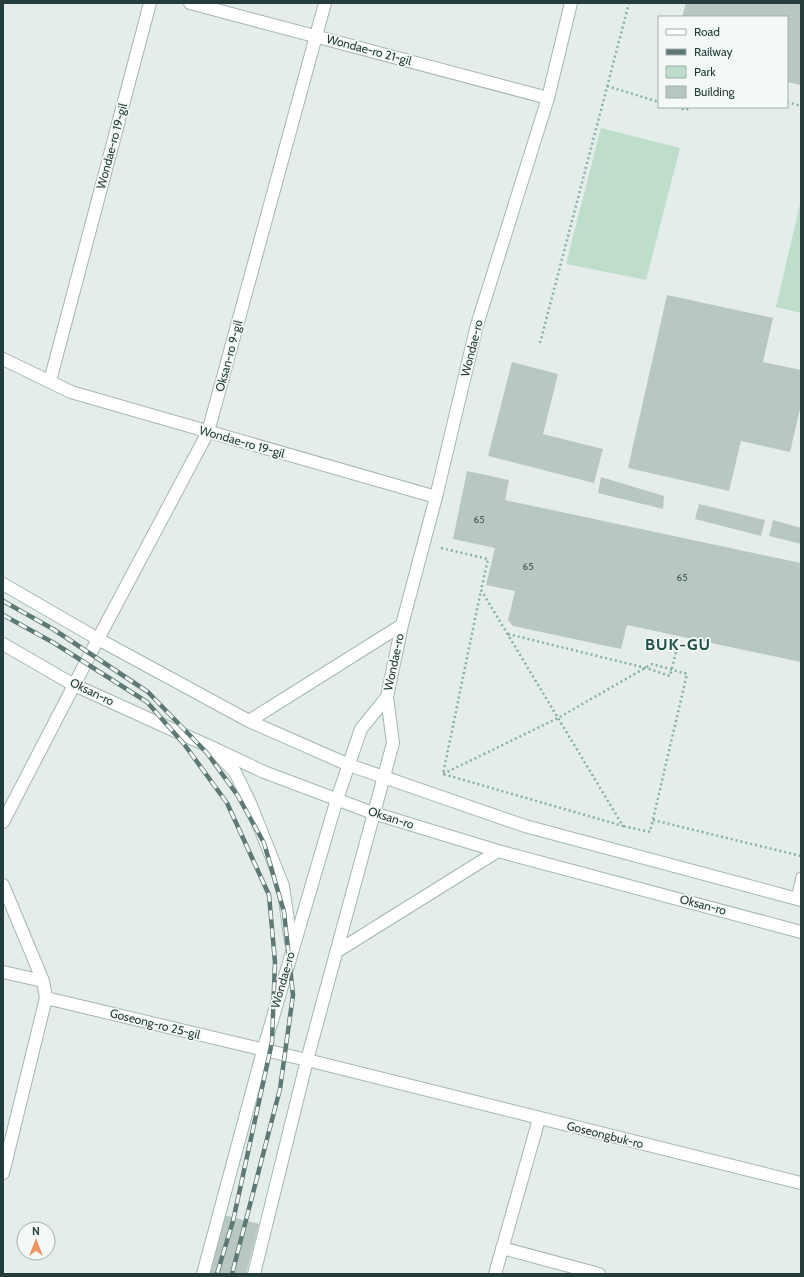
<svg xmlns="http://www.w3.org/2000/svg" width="804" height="1277" font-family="Cabin,sans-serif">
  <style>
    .green { fill: #beddca }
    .building { fill: #b9c7c3 }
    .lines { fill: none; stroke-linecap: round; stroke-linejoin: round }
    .service-casing { stroke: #a7b5b2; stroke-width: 11 }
    .minor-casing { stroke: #a7b5b2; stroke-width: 14 }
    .secondary-casing { stroke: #a2b8b3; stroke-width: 14 }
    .path { stroke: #85afa7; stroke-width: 2.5; stroke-dasharray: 2 3; stroke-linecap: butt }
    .service { stroke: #fff; stroke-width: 9 }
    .minor { stroke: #fff; stroke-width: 12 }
    .secondary { stroke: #fff; stroke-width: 12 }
    .rail-casing { stroke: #5e7975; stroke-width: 4.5 }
    .rail { stroke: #f4f9f7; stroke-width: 3; stroke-dasharray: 9; stroke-linecap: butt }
    .labels { text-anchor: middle; stroke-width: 3.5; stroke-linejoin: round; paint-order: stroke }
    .number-label { font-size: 10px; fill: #49605c }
    .street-label { font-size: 12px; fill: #243d3a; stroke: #f4f9f7 }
    .district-label { font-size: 16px; font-weight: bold; letter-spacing: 1px; fill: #204f49; stroke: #f4f9f7 }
  </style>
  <rect width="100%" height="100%" fill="#e4edea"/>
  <path class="green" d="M601,128L680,148L646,280L566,264Z
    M801,200V313L776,307Z"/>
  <path class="building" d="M686,3H801V85L787,82V17H682Z
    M667,295L773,318L763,362L801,370V405L790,452L741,441L729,491L628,468Z
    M512,362L558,374L543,434L603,449L594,483L488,456Z
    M467,471L509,480L505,500L801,563V662L627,625L621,649L513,626L508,620L515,591L486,585L495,548L453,539Z
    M601,477L664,496L663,509L598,493Z
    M699,504L765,520L761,536L695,519Z
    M773,520L801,528V544L769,536Z
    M220,1214L259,1224L246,1274H205Z"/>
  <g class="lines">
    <g class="service-casing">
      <path id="service" d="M796,899L801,877"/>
    </g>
    <g class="minor-casing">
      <path id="minor" d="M190,3L548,98
        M3,359L71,392L436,497
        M50,381L150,3
        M3,822L98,639L208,432L325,3
        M3,885L43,981L46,998L307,1060L801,1183
        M3,972L43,981
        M3,1173L46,998
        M502,1248L599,1274
        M495,1274L539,1119"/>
    </g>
    <g class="secondary-casing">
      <path id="secondary" d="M3,584L98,639L249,721L349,765L525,826L801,900
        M3,644L74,685L213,748L264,772L373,813L498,851L801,932
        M249,721L402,625
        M216,752L235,772L250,803L283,886L291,942
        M336,952L498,851
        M203,1274L263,1051L337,799L361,729L387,697
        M254,1274L307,1060L393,743L387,697L402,625L436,497L477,325L548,98L571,3"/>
    </g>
    <path class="path" d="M607,86L659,102
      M787,102L801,106
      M677,107L686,110L690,107
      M540,343L629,3
      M441,548L488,559L481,590L623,826L443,774L481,590
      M508,634L646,668L670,676L678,644
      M443,774L558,718L652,664L687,674L650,832L623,826
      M653,820L801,856"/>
    <use href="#service" class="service"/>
    <use href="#minor" class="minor"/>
    <use href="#secondary" class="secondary"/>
    <g class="rail-casing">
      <path id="rail" d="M3,601L53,629L148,692L207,753L238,796L264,843L284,912L293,995L280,1089L232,1274
        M3,615L54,643L147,702L184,744L227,803L269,895L275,962L272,1042L233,1221L217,1274"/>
    </g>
    <use href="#rail" class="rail"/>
  </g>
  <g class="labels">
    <g class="number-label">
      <text x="479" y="523">65</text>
      <text x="528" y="570">65</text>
      <text x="682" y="581">65</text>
    </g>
    <g class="street-label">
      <text transform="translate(369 50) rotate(15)" y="4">Wondae-ro 21-gil</text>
      <text transform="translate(112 146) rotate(-75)" y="4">Wondae-ro 19-gil</text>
      <text transform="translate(472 348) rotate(-76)" y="4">Wondae-ro</text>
      <text transform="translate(229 356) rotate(-75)" y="4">Oksan-ro 9-gil</text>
      <text transform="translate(242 442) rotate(16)" y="4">Wondae-ro 19-gil</text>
      <text transform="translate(394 662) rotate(-78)" y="4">Wondae-ro</text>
      <text transform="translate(92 692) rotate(26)" y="4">Oksan-ro</text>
      <text transform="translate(391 818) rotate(18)" y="4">Oksan-ro</text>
      <text transform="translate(703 905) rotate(15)" y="4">Oksan-ro</text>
      <text transform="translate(283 980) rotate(-74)" y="4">Wondae-ro</text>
      <text transform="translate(155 1024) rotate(14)" y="4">Goseong-ro 25-gil</text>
      <text transform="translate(605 1135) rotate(14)" y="4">Goseongbuk-ro</text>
    </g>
    <g class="district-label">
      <text x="678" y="650">BUK-GU</text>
    </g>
  </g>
  <rect width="804" height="1277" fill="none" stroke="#243d3a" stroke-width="8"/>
  <rect x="658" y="16" width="130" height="92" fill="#f4f9f7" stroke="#a1aeab"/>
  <rect x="666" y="29" width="20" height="6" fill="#ffffff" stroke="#a1aeab"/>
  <text x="694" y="36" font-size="12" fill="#243d3a">Road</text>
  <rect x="666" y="49" width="20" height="6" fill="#5e7975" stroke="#a1aeab"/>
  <text x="694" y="56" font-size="12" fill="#243d3a">Railway</text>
  <rect x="666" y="66" width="20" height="12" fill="#beddca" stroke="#a1aeab"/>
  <text x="694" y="76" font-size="12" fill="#243d3a">Park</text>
  <rect x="666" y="86" width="20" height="12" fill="#b9c7c3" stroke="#a1aeab"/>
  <text x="694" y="96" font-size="12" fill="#243d3a">Building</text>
  <g transform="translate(36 1241)"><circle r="19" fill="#f4f9f7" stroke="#a1aeab"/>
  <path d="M0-3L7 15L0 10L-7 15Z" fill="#ec9562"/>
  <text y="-6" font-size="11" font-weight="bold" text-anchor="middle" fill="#243d3a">N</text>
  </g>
</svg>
